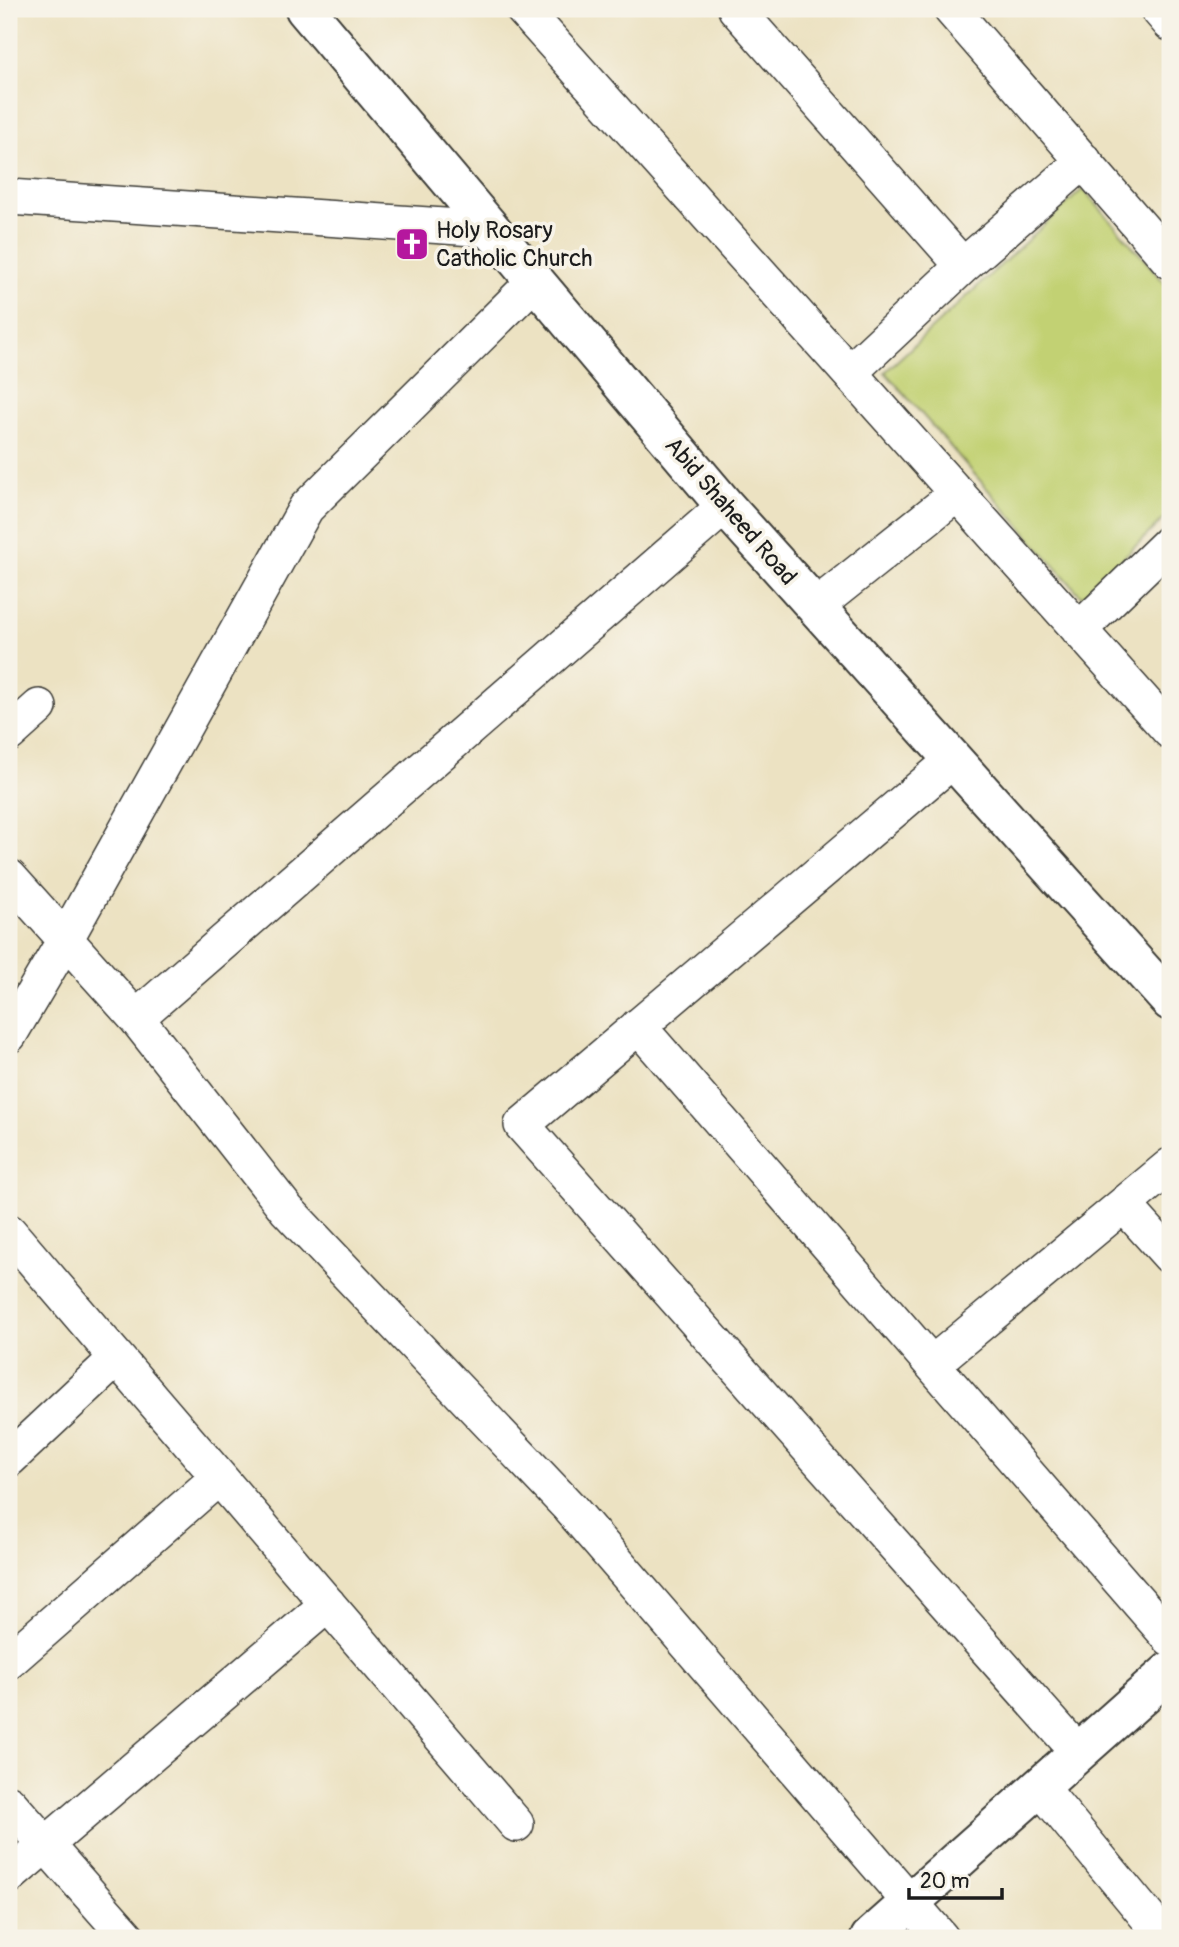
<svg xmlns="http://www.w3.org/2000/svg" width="1179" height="1947" font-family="Pangolin,sans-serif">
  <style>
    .green { fill: #c2d173; stroke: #6f7648; stroke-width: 2 }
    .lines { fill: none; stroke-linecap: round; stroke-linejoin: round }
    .street-casing { stroke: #3b3a35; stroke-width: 38 }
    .secondary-casing { stroke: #3b3a35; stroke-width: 42 }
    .street { stroke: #fff; stroke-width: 35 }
    .secondary { stroke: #fff; stroke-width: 38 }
    .labels { text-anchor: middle; stroke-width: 7; stroke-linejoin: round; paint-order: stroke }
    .poi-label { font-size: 24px; fill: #1c1c1c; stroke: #f7f3e8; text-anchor: start }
    .street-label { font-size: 24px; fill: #1c1c1c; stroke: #f7f3e8 }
  </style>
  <rect width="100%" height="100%" fill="#f7f3e8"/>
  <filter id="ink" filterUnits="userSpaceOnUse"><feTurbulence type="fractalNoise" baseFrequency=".0143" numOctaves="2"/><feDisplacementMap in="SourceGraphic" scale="14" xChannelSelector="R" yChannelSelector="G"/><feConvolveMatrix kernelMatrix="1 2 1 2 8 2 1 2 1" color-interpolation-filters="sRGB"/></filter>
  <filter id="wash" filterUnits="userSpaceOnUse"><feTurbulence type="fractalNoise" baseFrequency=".00686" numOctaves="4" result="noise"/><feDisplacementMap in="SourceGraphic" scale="28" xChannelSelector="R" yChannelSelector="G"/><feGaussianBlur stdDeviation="1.57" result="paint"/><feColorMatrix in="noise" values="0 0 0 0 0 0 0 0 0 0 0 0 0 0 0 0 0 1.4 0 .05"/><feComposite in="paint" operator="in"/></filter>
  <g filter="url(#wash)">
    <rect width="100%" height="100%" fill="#ece2c2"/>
    <path class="green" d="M1083,189L1170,289V513L1082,597L885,372Z"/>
  </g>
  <g filter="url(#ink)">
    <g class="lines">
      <g class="street-casing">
        <path id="street" d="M523,9L1170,731
          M736,9L963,266
          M951,9L1170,261
          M1158,9L1170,23
          M9,197L489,229
          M850,372L963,266L1084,161
          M815,607L958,493
          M1079,630L1170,542
          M9,734L39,707
          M953,760L522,1125L1079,1753
          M9,877L136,1018L287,1210L570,1508L941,1938
          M136,1018L725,506
          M638,1026L1170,1638
          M9,1035L65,940L306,508L534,282
          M1124,1205L1170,1256
          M9,1232L516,1824
          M932,1364L1170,1166
          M9,1459L117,1358
          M9,1661L219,1477
          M1040,1787L1165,1938
          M9,1803L128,1938
          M9,1876L328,1604"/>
      </g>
      <g class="secondary-casing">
        <path id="secondary" d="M305,9L725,506L1170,1001
          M870,1938L1170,1671"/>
      </g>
      <use href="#street" class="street"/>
      <use href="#secondary" class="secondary"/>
    </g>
  </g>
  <defs>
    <g id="church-square" transform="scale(1.75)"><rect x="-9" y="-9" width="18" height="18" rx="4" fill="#b5179e" stroke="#f7f3e8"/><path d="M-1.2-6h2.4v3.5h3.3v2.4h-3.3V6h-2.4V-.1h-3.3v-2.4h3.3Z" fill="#fff"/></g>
  </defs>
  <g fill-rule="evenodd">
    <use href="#church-square" x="412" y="244"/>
  </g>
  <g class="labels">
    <g class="poi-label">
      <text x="436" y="238">Holy Rosary<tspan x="436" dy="28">Catholic Church</tspan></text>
    </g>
    <g class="street-label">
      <text transform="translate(731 511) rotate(49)" y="8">Abid Shaheed Road</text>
    </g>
  </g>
  <rect width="1179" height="1947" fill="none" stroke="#f7f3e8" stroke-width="35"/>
  <path d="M909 1888v10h93v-10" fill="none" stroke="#1c1c1c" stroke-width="3.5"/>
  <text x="920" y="1888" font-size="21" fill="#1c1c1c" stroke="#f7f3e8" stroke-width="5" paint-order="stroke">20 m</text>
</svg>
